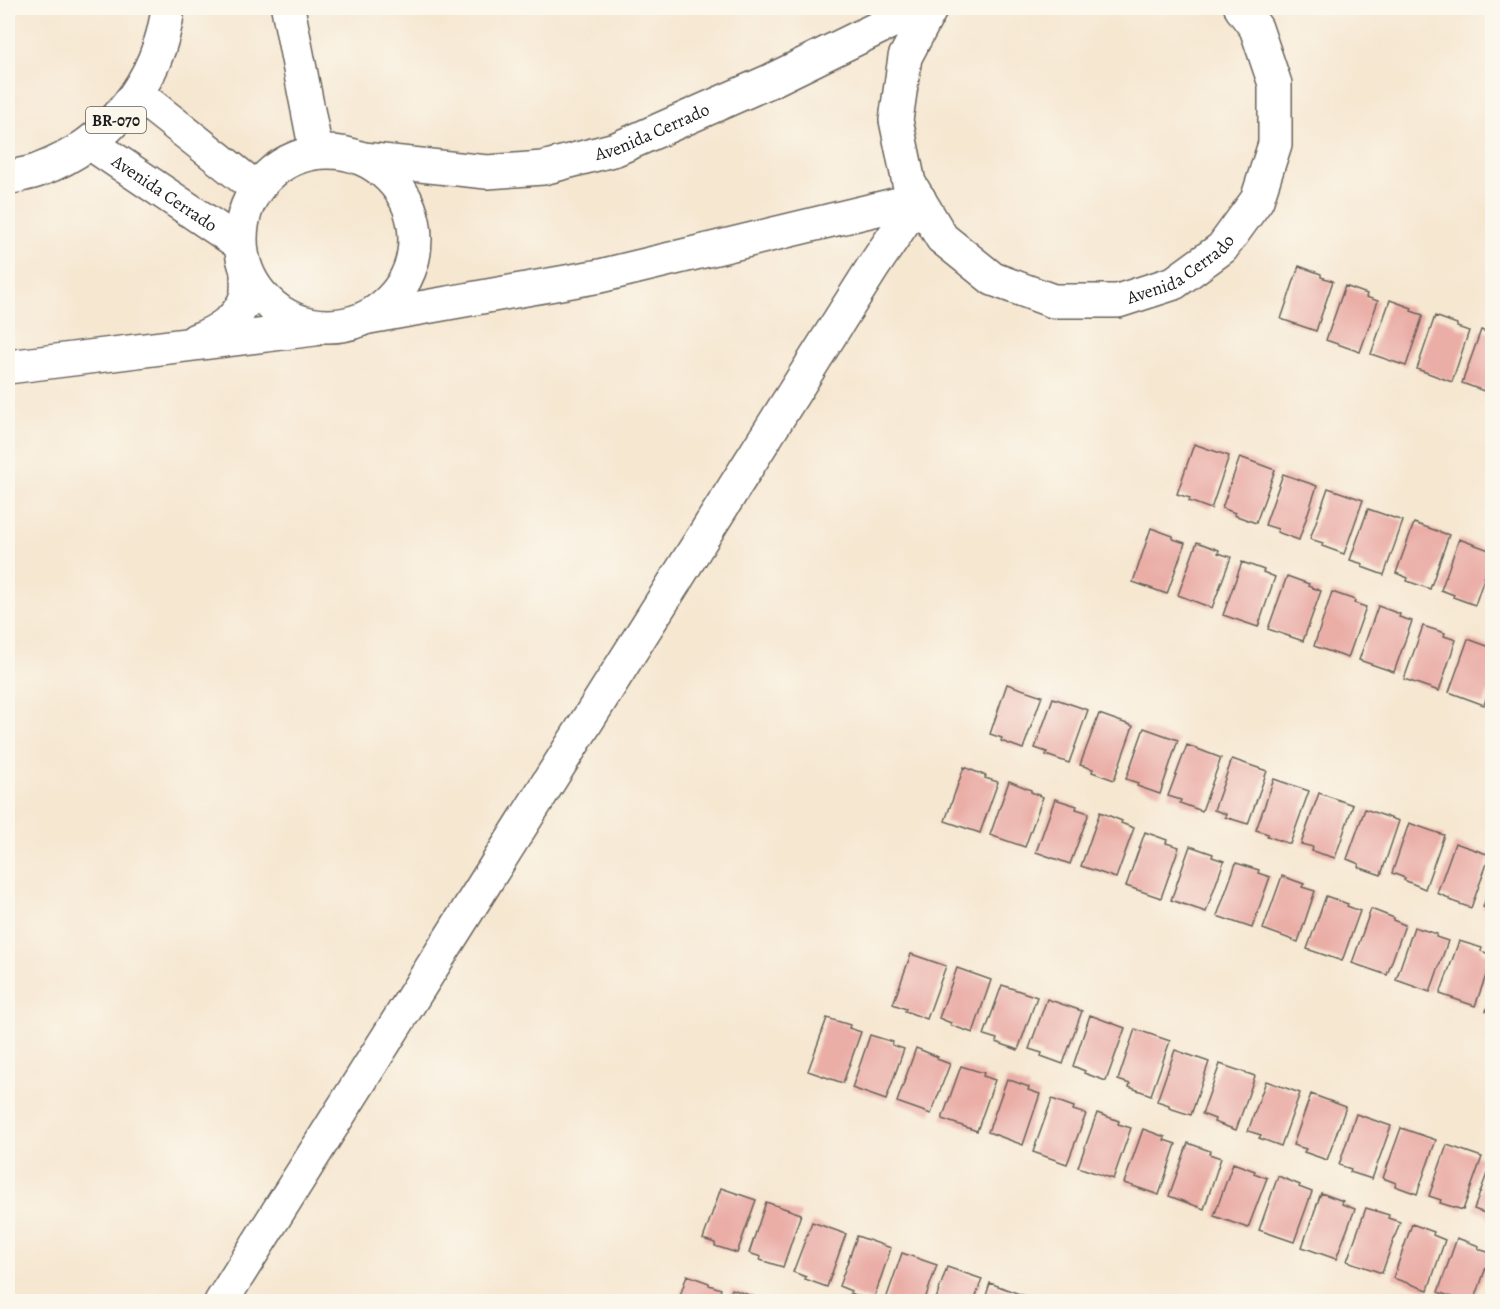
<svg xmlns="http://www.w3.org/2000/svg" width="1500" height="1309" font-family="Alegreya,serif">
  <style>
    .building { fill: #eaaea7 }
    .lines { fill: none; stroke-linecap: round; stroke-linejoin: round }
    .street-casing { stroke: #68635b; stroke-width: 36 }
    .highway-casing { stroke: #68635b; stroke-width: 36 }
    .street { stroke: #fff; stroke-width: 33 }
    .highway { stroke: #fff; stroke-width: 33 }
    .labels { text-anchor: middle; stroke-width: 5; stroke-linejoin: round; paint-order: stroke }
    .shield { fill: #fbf7ec; stroke: #5f5e5a; stroke-width: 1.5 }
    .shield-label { font-size: 16px; font-weight: bold; fill: #1c1c1c }
    .street-label { font-size: 18px; fill: #1c1c1c; stroke: #fbf7ec }
  </style>
  <rect width="100%" height="100%" fill="#fbf7ec"/>
  <filter id="ink" filterUnits="userSpaceOnUse"><feTurbulence type="fractalNoise" baseFrequency=".0167" numOctaves="2"/><feDisplacementMap in="SourceGraphic" scale="12" xChannelSelector="R" yChannelSelector="G"/><feConvolveMatrix kernelMatrix="1 2 1 2 8 2 1 2 1" color-interpolation-filters="sRGB"/></filter>
  <filter id="wash" filterUnits="userSpaceOnUse"><feTurbulence type="fractalNoise" baseFrequency=".008" numOctaves="4" result="noise"/><feDisplacementMap in="SourceGraphic" scale="24" xChannelSelector="R" yChannelSelector="G"/><feGaussianBlur stdDeviation="1.35" result="paint"/><feColorMatrix in="noise" values="0 0 0 0 0 0 0 0 0 0 0 0 0 0 0 0 0 1.4 0 .05"/><feComposite in="paint" operator="in"/></filter>
  <g filter="url(#wash)">
    <rect width="100%" height="100%" fill="#f6e7d1"/>
    <g id="blocks">
      <path class="building" d="M1299,266L1321,274V277L1333,281L1316,331L1281,319Z
        M1345,286L1367,294L1366,297L1378,301L1360,352L1326,340Z
        M1390,300L1412,308L1411,311L1423,315L1406,366L1371,354Z
        M1435,316L1457,324V327L1469,331L1452,382L1417,369Z
        M1481,330L1492,334V394L1462,383Z
        M1194,444L1229,456L1211,509L1189,501L1190,498L1177,494Z
        M1240,457L1275,470L1256,523L1234,515L1235,513L1222,508Z
        M1283,474L1317,486L1299,540L1277,532L1278,529L1265,525Z
        M1328,488L1363,500L1344,554L1322,546L1323,543L1310,539Z
        M1368,509L1403,521L1384,575L1362,567L1363,564L1350,560Z
        M1414,523L1449,535L1430,589L1407,581L1408,578L1396,573Z
        M1151,528L1173,536V539L1185,543L1167,594L1133,582Z
        M1459,539L1492,551V555L1475,605L1453,597L1454,595L1441,590Z
        M1197,542L1219,550L1218,553L1231,557L1212,608L1178,595Z
        M1242,562L1264,570L1263,572L1275,577L1258,627L1223,615Z
        M1287,576L1309,584L1308,586L1321,591L1303,641L1268,629Z
        M1332,592L1355,600L1354,603L1366,607L1348,658L1314,646Z
        M1378,606L1400,614L1399,617L1412,621L1394,672L1359,660Z
        M1423,626L1445,633L1444,636L1456,640L1439,691L1404,679Z
        M1468,639L1490,647L1489,650L1492,651V681L1484,705L1449,692Z
        M1007,684L1042,696L1023,749L1001,741L1002,738L990,734Z
        M1053,698L1088,710L1069,763L1046,755L1047,752L1035,748Z
        M1099,714L1133,726L1114,780L1092,772L1093,769L1080,765Z
        M1144,728L1178,740L1160,794L1137,786L1138,783L1126,779Z
        M1187,745L1221,758L1202,811L1180,803L1181,800L1168,796Z
        M1232,759L1267,771L1248,824L1225,817L1226,814L1214,810Z
        M964,767L986,776L985,778L998,782L980,833L945,821Z
        M1274,779L1309,791L1290,844L1267,836L1268,834L1256,830Z
        M1009,781L1031,790V792L1043,797L1025,847L990,835Z
        M1319,793L1353,805L1335,858L1312,851L1313,847L1301,844Z
        M1055,799L1077,806L1076,809L1089,813L1070,864L1036,852Z
        M1365,809L1399,821L1381,875L1358,867L1359,864L1347,859Z
        M1100,812L1122,821L1121,823L1134,828L1116,878L1081,866Z
        M1409,823L1444,835L1425,889L1404,880L1405,878L1392,873Z
        M1145,832L1167,840L1166,843L1179,847L1161,898L1126,886Z
        M1455,843L1490,855L1471,908L1449,900V898L1437,893Z
        M1190,846L1213,854L1212,857L1224,861L1206,912L1171,900Z
        M1236,863L1259,870L1258,873L1270,877L1252,928L1217,916Z
        M1282,876L1304,884L1302,887L1315,891L1298,942L1263,929Z
        M1492,880V911L1483,907Z
        M1326,896L1348,904L1347,906L1360,911L1342,961L1307,949Z
        M1371,909L1394,918L1393,920L1405,925L1387,975L1352,963Z
        M1414,927L1437,934L1436,937L1448,941L1430,992L1396,980Z
        M1459,941L1482,948L1481,951L1492,955V959L1475,1006L1440,994Z
        M911,954L946,966L927,1019L905,1011L906,1009L893,1004Z
        M957,968L991,980L973,1033L950,1025L951,1023L939,1018Z
        M1002,985L1037,997L1018,1050L996,1042L997,1039L984,1035Z
        M1492,994V1013L1486,1011Z
        M1047,999L1082,1011L1063,1064L1041,1056L1042,1053L1029,1049Z
        M1090,1015L1125,1028L1106,1081L1084,1073L1085,1071L1073,1066Z
        M827,1018L850,1025L849,1028L861,1032L843,1083L808,1071Z
        M1135,1029L1170,1041L1151,1095L1129,1087L1130,1084L1118,1080Z
        M870,1035L893,1042L892,1045L904,1049L886,1100L852,1088Z
        M916,1048L938,1057L937,1059L950,1064L931,1114L897,1102Z
        M1175,1050L1209,1062L1191,1115L1169,1108V1105L1157,1101Z
        M1220,1064L1255,1076L1236,1130L1214,1122L1215,1119L1202,1114Z
        M961,1066L984,1073L983,1076L995,1080L977,1131L942,1119Z
        M1007,1079L1029,1087L1028,1090L1040,1094L1023,1145L988,1132Z
        M1266,1081L1300,1093L1281,1146L1259,1138L1261,1135L1248,1131Z
        M1311,1094L1346,1107L1327,1160L1304,1152L1306,1149L1293,1145Z
        M1052,1099L1074,1107L1073,1110L1086,1114L1067,1164L1033,1152Z
        M1097,1113L1119,1121L1118,1124L1131,1128L1113,1179L1078,1167Z
        M1356,1114L1391,1126L1372,1179L1350,1172L1351,1169L1339,1165Z
        M1401,1128L1436,1140L1417,1194L1395,1186L1396,1183L1383,1178Z
        M1143,1129L1165,1137L1164,1140L1176,1144L1159,1195L1124,1183Z
        M1188,1143L1210,1151L1209,1154L1221,1158L1204,1209L1169,1196Z
        M1447,1145L1482,1157L1463,1210L1440,1203L1441,1200L1429,1196Z
        M1492,1160V1219L1486,1217L1487,1214L1474,1209Z
        M1233,1163L1255,1171L1254,1173L1267,1178L1248,1228L1214,1216Z
        M1278,1176L1300,1185L1299,1187L1312,1192L1294,1242L1259,1230Z
        M721,1188L756,1200L737,1253L715,1246V1243L703,1239Z
        M1321,1193L1343,1201L1342,1204L1355,1209L1336,1259L1302,1247Z
        M766,1202L801,1214L783,1267L760,1260L761,1257L749,1253Z
        M1366,1208L1389,1215L1388,1218L1400,1222L1382,1273L1347,1261Z
        M812,1222L846,1234L827,1287L805,1279L806,1277L793,1272Z
        M1412,1224L1434,1232L1433,1235L1445,1240L1428,1290L1393,1278Z
        M857,1236L891,1248L873,1301L850,1293L851,1291L839,1286Z
        M1457,1238L1479,1246L1478,1249L1491,1253L1474,1302H1466L1438,1292Z
        M902,1253L937,1265L924,1302H885Z
        M947,1267L982,1279L974,1302H935Z
        M687,1275L709,1283V1285L721,1289L717,1302H678Z
        M990,1283L1025,1296L1023,1302H984Z
        M732,1289L755,1297L754,1299L759,1302H727Z"/>
    </g>
  </g>
  <g filter="url(#ink)">
    <use href="#blocks" fill-opacity="0" stroke="#68635b" stroke-width="1.5"/>
    <g class="lines">
      <g class="street-casing">
        <g id="street">
          <path d="M288,8L316,151"/>
          <path id="s1" d="M931,8L905,57L896,120L909,183L942,238L993,279L1053,301H1118L1174,283L1222,248L1257,200L1275,144V84L1256,28L1241,8"/>
          <path d="M137,94L256,188"/>
          <path id="s2" d="M90,143L240,244"/>
          <circle cx="328" cy="239" r="87"/>
          <path id="s3" d="M363,159L487,172L543,168L616,149L770,81L919,8"/>
          <path d="M369,317L600,276L919,199"/>
          <path d="M196,340C216,333 239,319 246,297C248,290 247,280 247,273"/>
          <path d="M8,367L315,329"/>
          <path d="M221,1302L873,267L919,199"/>
        </g>
      </g>
      <g class="highway-casing">
        <path id="highway" d="M8,178C18,175 29,174 39,170C109,144 159,82 168,8"/>
      </g>
      <use href="#street" class="street"/>
      <use href="#highway" class="highway"/>
    </g>
  </g>
  <g class="labels">
    <rect class="shield" x="86" y="107" width="60" height="26" rx="4.5"/>
    <g class="shield-label">
      <text x="116" y="126">BR-070</text>
    </g>
    <g class="street-label">
      <text dy="6" stroke="none"><textPath href="#s3" startOffset="296">Avenida Cerrado</textPath></text>
      <text dy="6" stroke="none"><textPath href="#s2" startOffset="90">Avenida Cerrado</textPath></text>
      <text dy="6" stroke="none"><textPath href="#s1" startOffset="513">Avenida Cerrado</textPath></text>
    </g>
  </g>
  <rect width="1500" height="1309" fill="none" stroke="#fbf7ec" stroke-width="30"/>
</svg>
